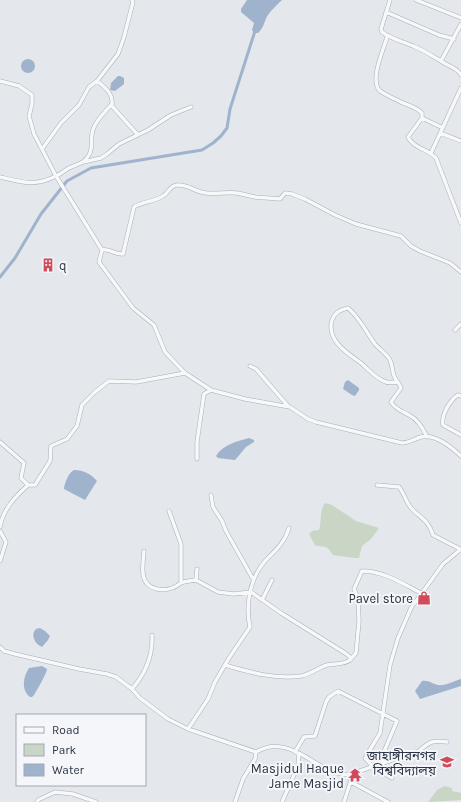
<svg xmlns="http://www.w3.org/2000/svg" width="461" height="802" font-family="Karla,'Noto Sans Bengali',sans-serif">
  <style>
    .green { fill: #c9d6c5 }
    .water { fill: #9fb4cc }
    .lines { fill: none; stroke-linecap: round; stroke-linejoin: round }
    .canal { stroke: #9fb4cc; stroke-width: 3 }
    .minor-casing { stroke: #a9aeb7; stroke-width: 4.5 }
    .minor { stroke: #f7f8fa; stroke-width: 3.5 }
    .labels { text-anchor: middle; stroke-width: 4; stroke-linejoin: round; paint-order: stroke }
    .poi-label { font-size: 13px; fill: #2b3445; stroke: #f4f6f9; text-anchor: end }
  </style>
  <rect width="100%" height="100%" fill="#e4e7ec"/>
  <path class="green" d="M325,503L332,505L356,521L379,528L371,539L362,546L359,558H354L333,555C326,543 325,549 315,545L309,534L312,531L319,530C322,521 319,511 325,503Z
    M445,786L452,788V791L461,793V800L428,802L437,790Z"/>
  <path class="water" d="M247,0H282C277,5 272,9 268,15C264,21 264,28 258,33H254L252,30L254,23L241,12V9Z
    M21 66a7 7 0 1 1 14 0a7 7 0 1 1-14 0Z
    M118,76H120L124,78V84L115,91L110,90L111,83Z
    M348,380L359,388V390L355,396L352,395L343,389L345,382Z
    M249,438L254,440V442L246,447L235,460L218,458L216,456C222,445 238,441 249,438Z
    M74,470C84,470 91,474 97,481L85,500L64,489C64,484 69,472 74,470Z
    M40,628L45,631L50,636L48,640L42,647C35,644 30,635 36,629Z
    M42,666L47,669C47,673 37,690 34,695L32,697H30C21,690 23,677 29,668Z
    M461,679V686L420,699L415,691L422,681C428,680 433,684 438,685C445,686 454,681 461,679Z"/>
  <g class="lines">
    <path class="canal" d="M0,277L15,258L41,214L67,181L91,168L202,150L213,143L221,136L227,128L230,109L255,31"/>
    <g class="minor-casing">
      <path id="minor" d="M390,0L381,29L382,32C391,39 402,41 413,46C424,50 434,57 444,63C451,67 457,68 461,75
        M416,0L461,18
        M386,12L439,35L454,39
        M387,37C384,49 369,80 380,91C385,94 392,98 397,100C405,105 415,106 422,113V118L408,137C413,148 428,149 436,158L461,223
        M441,61L461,24
        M0,81L19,86L32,95V104L29,116L34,134L56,176L102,250L99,262L133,308L154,325L165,352L185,373L211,390L245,399L290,407L308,419L316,422L402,443C409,443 414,439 421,437C436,434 451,447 461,456
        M111,105L138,135
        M422,118L443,128
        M440,133L461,141
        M42,149L61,123L79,105L89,87L97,81
        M431,153L461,88
        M83,162L101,158L107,154L119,144L148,130L171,115L191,107
        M0,177C21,182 35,187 56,176C61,174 65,170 69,168C77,164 84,164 89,155C93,148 91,141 92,134C93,123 105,112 112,104C113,94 105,87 97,81L118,54L124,37L133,2L132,0
        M102,250C110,248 115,255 123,254L134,207C144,201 154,202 163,196C169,193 169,186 177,185C188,184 195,192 206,193C216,194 227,192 237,193C243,194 249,196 255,197C263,198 271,198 280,199L285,193L292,194L305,199L335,215L356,224L401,236L411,246L420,251L450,263L461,272
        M455,330L461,324
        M250,366L256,369L288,406
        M398,382C394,382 389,383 386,382C376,379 369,370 361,363C347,353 326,340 332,320C335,312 340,310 348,308C360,318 366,332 375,344C380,350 387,354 390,360C393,366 392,373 395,378C397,382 400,384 401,388L391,402C395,409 402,411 409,415C417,419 423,428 427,437
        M461,396L458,395C450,400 441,415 443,425L461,435
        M0,442L24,463L21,478L28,485
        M197,459V442L204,394L211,390
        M377,485L399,487C404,493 406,502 411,508C421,519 428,519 433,535L460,549
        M211,495L213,507L222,521L226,531L253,579
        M169,511L181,544V583
        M0,527C3,509 15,497 28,485H35L50,461L51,446L67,439L77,426L82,405L95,392L109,381L136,382L185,373
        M0,531L6,542L0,561
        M144,551C143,566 138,585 157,589C162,590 167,590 172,588C176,587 177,585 181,583C185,581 191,581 196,580
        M197,569L196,580L218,592L234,594L251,592L281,613L345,653L350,657V660C344,665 335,663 327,665C318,668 311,674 301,676C277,680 248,672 225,665
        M262,600L272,580
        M0,647L4,651L15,654L79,669L107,674L116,677L132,689L140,698L168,719L188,729L256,752L255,759L243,779L235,802
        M350,660L356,653L359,621L358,598L354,589L362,571C384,571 403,584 421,593
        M132,689C146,673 153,656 152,635
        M188,729L208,699L215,682L229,658L250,627C245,605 250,577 266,560C276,550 285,542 289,528
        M256,752C270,744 286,745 299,754L298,766L282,802
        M295,752L304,737L315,736L326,702L329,697L338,691L397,721L383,754L382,764
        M299,753C314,761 330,774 348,775L419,751C430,741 433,740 447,742
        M392,778L373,767L365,758L380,733L390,665L398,638L411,608L443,564L461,549
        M351,782L388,802
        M37,802L38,800L55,792L73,794L96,802
        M344,802L353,774"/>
    </g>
    <use href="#minor" class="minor"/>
  </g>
  <defs>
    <g id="building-bare" transform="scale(1.08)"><path d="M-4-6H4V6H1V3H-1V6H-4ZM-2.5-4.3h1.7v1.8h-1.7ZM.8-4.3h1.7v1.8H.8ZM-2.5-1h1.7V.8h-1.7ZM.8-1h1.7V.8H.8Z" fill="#d1495b" stroke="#f4f6f9" stroke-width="2.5" paint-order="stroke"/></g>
    <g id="shop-bare" transform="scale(1.08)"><path d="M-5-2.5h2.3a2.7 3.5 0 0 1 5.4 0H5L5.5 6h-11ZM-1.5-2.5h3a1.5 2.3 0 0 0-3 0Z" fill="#d1495b" stroke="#f4f6f9" stroke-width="2.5" paint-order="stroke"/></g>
    <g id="university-bare" transform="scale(1.08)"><path d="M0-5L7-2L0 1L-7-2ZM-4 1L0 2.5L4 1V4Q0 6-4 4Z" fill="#d1495b" stroke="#f4f6f9" stroke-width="2.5" paint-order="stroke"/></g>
    <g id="temple-bare" transform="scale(1.08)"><path d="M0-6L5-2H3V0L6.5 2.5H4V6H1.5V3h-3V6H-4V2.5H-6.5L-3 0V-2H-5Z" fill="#d1495b" stroke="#f4f6f9" stroke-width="2.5" paint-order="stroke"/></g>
  </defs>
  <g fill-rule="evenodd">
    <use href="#building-bare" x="48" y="265"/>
    <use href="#shop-bare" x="424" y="598"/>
    <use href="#university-bare" x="447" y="762"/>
    <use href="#temple-bare" x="355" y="775"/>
  </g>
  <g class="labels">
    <g class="poi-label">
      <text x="59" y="270" text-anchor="start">q</text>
      <text x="413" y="603">Pavel store</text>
      <text x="436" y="760">জাহাঙ্গীরনগর<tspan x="436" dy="15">বিশ্ববিদ্যালয়</tspan></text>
      <text x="344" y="773">Masjidul Haque<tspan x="344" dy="15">Jame Masjid</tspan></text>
    </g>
  </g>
  <rect x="16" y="714" width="130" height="72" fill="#f4f6f9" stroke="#a4a8b1"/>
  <rect x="24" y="727" width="20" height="6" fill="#f7f8fa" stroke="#a4a8b1"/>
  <text x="52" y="734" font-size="12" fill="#2b3445">Road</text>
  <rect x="24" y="744" width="20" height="12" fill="#c9d6c5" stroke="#a4a8b1"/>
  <text x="52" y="754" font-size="12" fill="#2b3445">Park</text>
  <rect x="24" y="764" width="20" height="12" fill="#9fb4cc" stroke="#a4a8b1"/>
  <text x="52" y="774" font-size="12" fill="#2b3445">Water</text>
</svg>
